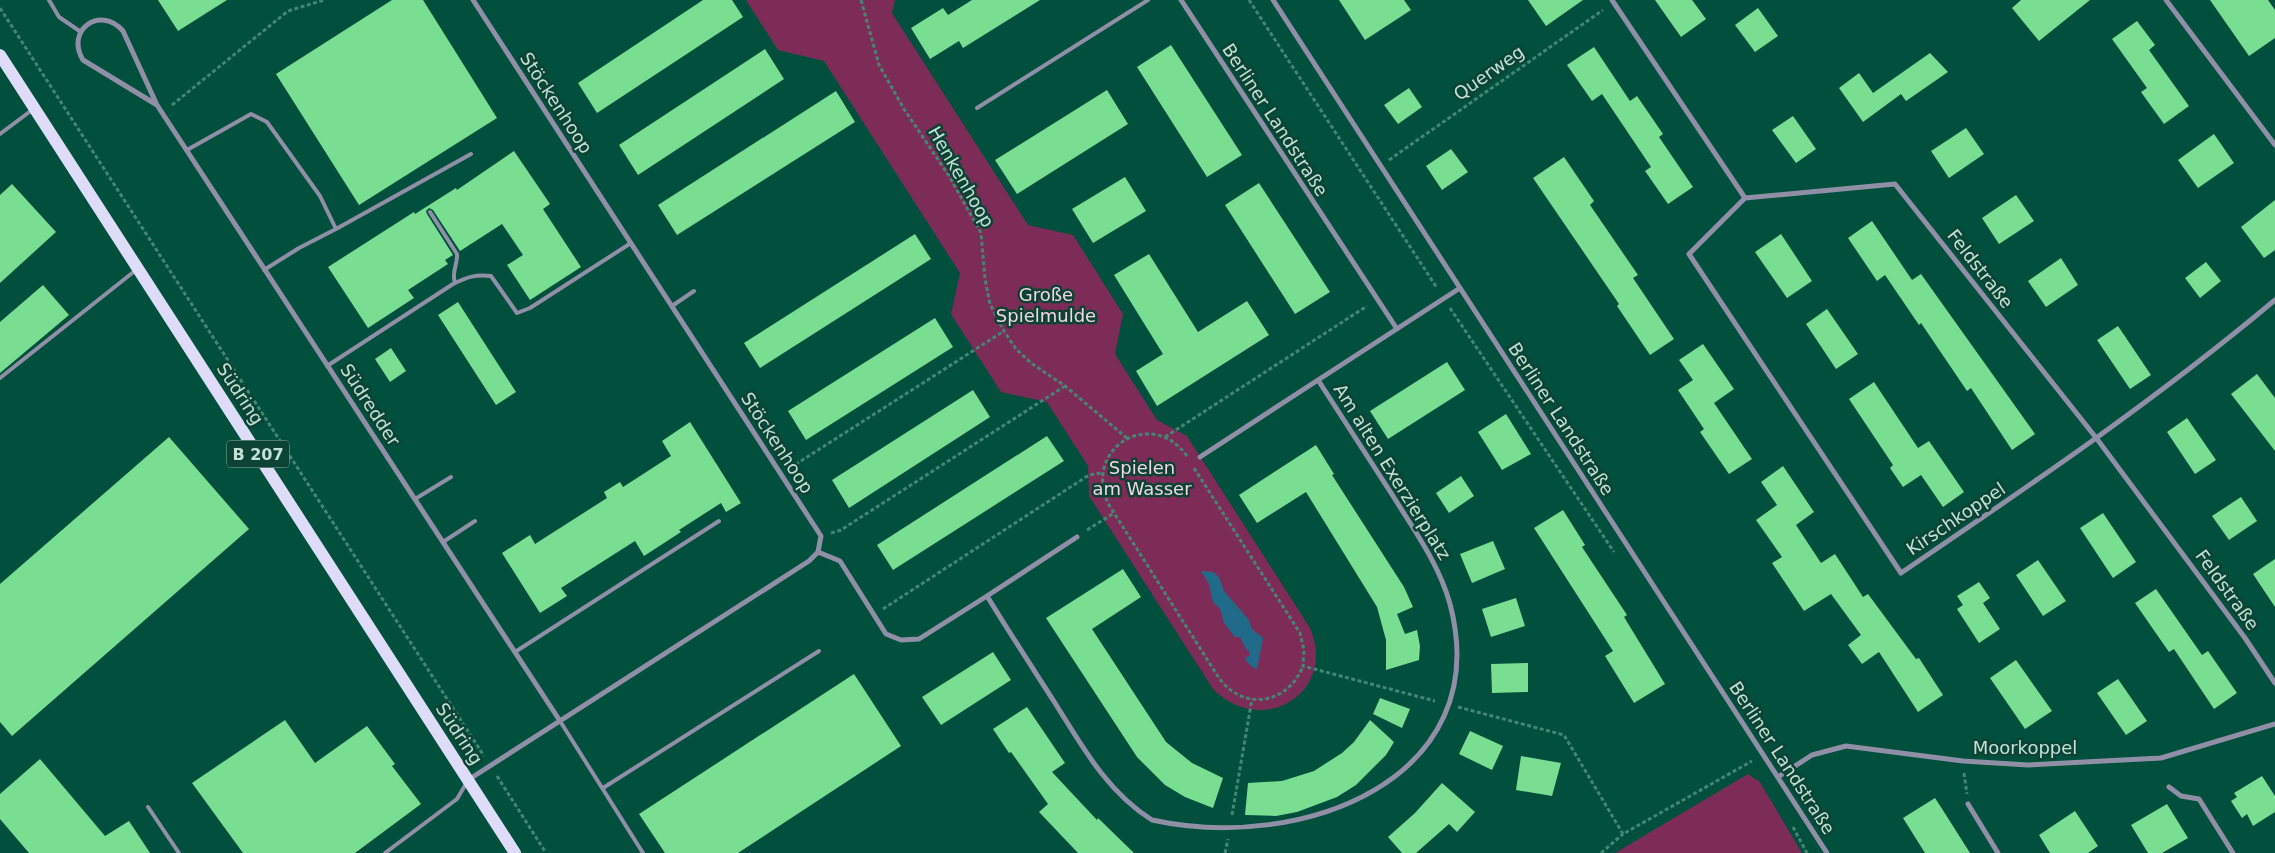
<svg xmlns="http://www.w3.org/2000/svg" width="2275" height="853" font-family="'DejaVu Sans',sans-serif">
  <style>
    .green { fill: #7d2c58 }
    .water { fill: #206b8a }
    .building { fill: #79de92 }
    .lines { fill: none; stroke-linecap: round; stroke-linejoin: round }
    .path { stroke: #468574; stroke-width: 3; stroke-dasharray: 4 2.5; stroke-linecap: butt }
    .lane { stroke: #918fa6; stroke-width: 4 }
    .street { stroke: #918fa6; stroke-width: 5 }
    .primary { stroke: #dfdcf8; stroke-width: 12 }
    .labels { text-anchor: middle; stroke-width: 5; stroke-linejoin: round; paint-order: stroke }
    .shield { fill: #0d4334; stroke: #8cb2a5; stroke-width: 1 }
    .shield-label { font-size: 16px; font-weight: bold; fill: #c2e2d6 }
    .street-label { font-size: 18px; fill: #c2e2d6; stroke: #0d4334 }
    .park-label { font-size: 18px; fill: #f2d6e2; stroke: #0d4334 }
  </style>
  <rect width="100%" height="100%" fill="#00503d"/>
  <path class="green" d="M746,0H895L892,13L1028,225L1073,235L1123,314L1115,354L1157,420L1187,436L1310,628C1338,692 1262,739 1213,689L1089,496L1088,466L1047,402L1001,392L951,314L960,273L824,61L778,50Z
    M1748,774L1760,782L1802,853H1615Z"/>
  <path class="water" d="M1201,571L1213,572L1219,577L1224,591L1249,620L1252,629L1263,638L1257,669C1251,667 1248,664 1245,658L1249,656L1250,652L1246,649L1240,637H1235L1224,623L1220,609L1213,602L1209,584Z"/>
  <path class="building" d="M158,0H227L178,31Z
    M392,0H423L497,118L359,205L276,74Z
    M703,0H732L743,17L597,113L578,83Z
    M972,0H1040L963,48L959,41L930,59L911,28L943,8L948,15Z
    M1339,0H1404L1411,10L1365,40Z
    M1528,0H1583L1546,26Z
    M1655,0H1692L1706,19L1681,37Z
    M2021,0H2090L2039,41L2012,8Z
    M2210,0H2268L2275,10V38L2249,56Z
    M1758,8L1778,36L1755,52L1735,25Z
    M2137,21L2155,45L2149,50L2189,106L2164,124L2141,92L2147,88L2112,39Z
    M1171,45L1242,155L1207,177L1137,67Z
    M1594,47L1630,101L1637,96L1663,134L1659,137L1693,187L1668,204L1645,171L1651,167L1602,94L1592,101L1567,65Z
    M765,49L784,79L638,175L619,145Z
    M1930,53L1948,72L1906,101L1901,94L1863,122L1839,88L1859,73L1873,93Z
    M1409,88L1422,107L1398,124L1384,105Z
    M1107,90L1128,124L1017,194L995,160Z
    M836,91L855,122L677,235L658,205Z
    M1793,116L1816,149L1796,163L1772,130Z
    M1966,128L1984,154L1949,178L1931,151Z
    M2214,134L2234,163L2198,188L2178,160Z
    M1451,149L1468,172L1442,190L1426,166Z
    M514,151L550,204L543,209L581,267L530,300L507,265L523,255L502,224L460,251L433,210L429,208L426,211L427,214L453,255L445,260L448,264L408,290L414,298L368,328L328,267L414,212L415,214L456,188L457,190Z
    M1564,157L1594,201L1590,205L1638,275L1633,278L1674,339L1650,355L1617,306L1619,304L1533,178Z
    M1125,177L1146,211L1093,243L1072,209Z
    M1259,183L1330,292L1295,314L1225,205Z
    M12,184L56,232L0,283V195Z
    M2016,195L2034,221L1999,244L1982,218Z
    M2275,200V250L2264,258L2241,227Z
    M1872,221L1912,280L1921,274L2035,434L2012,450L1971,388L1967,391L1921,323L1919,325L1885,275L1877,281L1848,238Z
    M915,234L931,259L760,368L744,343Z
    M1781,234L1812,281L1787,298L1755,252Z
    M1149,254L1198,332L1247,301L1269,335L1157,406L1136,371L1163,354L1114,275Z
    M2061,258L2078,285L2046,307L2028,281Z
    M2206,262L2221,281L2200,298L2185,278Z
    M43,285L69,315L0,373V322Z
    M458,302L516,392L496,405L438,315Z
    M1827,309L1858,354L1836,369L1806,324Z
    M935,318L953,347L806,440L788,411Z
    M2118,326L2151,375L2130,389L2097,340Z
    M1703,344L1734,389L1714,403L1752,459L1729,474L1700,432L1704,429L1678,390L1693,380L1679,360Z
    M391,348L406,371L390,382L375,359Z
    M1447,362L1465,390L1388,439L1370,411Z
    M2257,374L2275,398V451L2231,394Z
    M1874,382L1918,448L1929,441L1964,492L1943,507L1921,475L1903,487L1890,468L1893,465L1849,399Z
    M973,390L990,417L849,508L832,480Z
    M1506,414L1531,454L1502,470L1478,432Z
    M2187,418L2216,460L2195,474L2167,432Z
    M690,422L741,503L726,512L721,503L679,530L681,532L644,556L635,541L561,588L567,596L540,613L502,553L530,535L535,544L607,498L604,492L620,482L623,487L671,456L662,441Z
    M1047,436L1064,461L893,570L877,545Z
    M169,437L249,529L12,736L0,722V584Z
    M1316,445L1334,474L1332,475L1404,587L1413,607L1397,614L1405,634L1417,630L1420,646L1419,660L1386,670V640L1377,607L1306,492L1257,523L1239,495Z
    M1783,466L1814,512L1796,525L1821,563L1835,554L1863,597L1868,594L1916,659L1919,658L1943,695L1918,712L1879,652L1862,664L1848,645L1861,635L1831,594L1804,611L1772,563L1782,557L1756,520L1777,505L1761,482Z
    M1461,476L1474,496L1449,513L1436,493Z
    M2241,497L2257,521L2229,540L2212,516Z
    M1563,510L1585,545L1582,547L1627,615L1624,617L1665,684L1634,703L1605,656L1613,651L1534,528Z
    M2103,513L2136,562L2113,578L2080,528Z
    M1493,541L1505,569L1472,583L1460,554Z
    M2275,559V607L2253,574Z
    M2038,560L2066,601L2043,616L2016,575Z
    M1123,569L1141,597L1092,629L1166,742L1192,763L1223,778L1213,808L1185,797L1165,785L1137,757L1046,618Z
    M1979,582L1990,598L1983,603L2000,629L1979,643L1957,609L1963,605L1957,596Z
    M2156,589L2202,655L2208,651L2237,693L2214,709L2174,649L2169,652L2135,603Z
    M1516,598L1525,626L1491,637L1482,609Z
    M993,652L1011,680L941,725L922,697Z
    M2016,660L2052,711L2025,729L1990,678Z
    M1528,663V692L1492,693L1491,664Z
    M854,674L901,746L738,853H665L639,814Z
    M2118,679L2147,721L2126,735L2097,693Z
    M1380,698L1410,709L1402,728L1373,714Z
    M1027,707L1065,763L1052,772L1097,820L1098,818L1134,853H1078L1039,812L1048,804L1011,752L1009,753L993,729Z
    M285,720L315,763L367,726L395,764L392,766L421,804L355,853H243L192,783Z
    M1370,720L1394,742L1386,755L1356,785L1337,797L1297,812L1276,816L1245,815L1248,783L1282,781L1314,771L1342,753L1354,742Z
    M1470,731L1503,746L1492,770L1459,754Z
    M1521,756L1561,763L1552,796L1516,790Z
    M40,759L105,836L129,821L150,853H29L0,819V794Z
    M2262,776L2275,796V812L2253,826L2247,814L2242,818L2231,801L2237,797L2234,793Z
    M1442,783L1475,812L1457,832L1449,824L1416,853H1402L1388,837L1415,813Z
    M1935,798L1946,815L1970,853H1925L1903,818Z
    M2167,804L2188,838L2162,853H2148L2131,825Z
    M2075,811L2098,846L2088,853H2050L2039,835Z"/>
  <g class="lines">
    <path class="path" d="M861,0L879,65L904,109L949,176L981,233L985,279L990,304L1004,331L1016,349L1031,363L1065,386L1128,439
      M1249,0L1437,288
      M0,8L484,756
      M172,105L288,11L324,0
      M1389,160L1603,10
      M1450,308L1614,552
      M1165,437L1367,306
      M1187,456C1151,406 1081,449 1109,505L1219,678C1244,712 1288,704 1303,666
      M790,468L1004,331
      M1194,468L1300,633L1304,650L1303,666L1435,701
      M1087,530L1114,513
      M831,533L841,530L1065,386
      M883,609L1089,475L1102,473
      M1458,707L1564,735L1623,834L1752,761
      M1964,773L1967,794
      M497,776L546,853
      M1232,815L1252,699
      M1793,827L1807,853
      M1225,853L1228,839
      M1601,853L1623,834"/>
    <path class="lane" d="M49,0L59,17L81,32
      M977,108L1148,0
      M0,134L32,110
      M187,150L251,114L267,122L320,196L336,229L299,248L264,270
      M430,212L457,254C458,264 451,272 455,283
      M336,229L471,154
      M672,306L694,291
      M327,366L453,284C467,277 476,274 491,276L517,313L530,308L631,243
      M0,378L136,270
      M415,499L451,477
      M443,542L475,521
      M515,652L719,521
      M560,721L643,853
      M603,788L819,651
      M148,807L179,853
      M385,853L457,799L467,782"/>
    <path class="street" d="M1181,0L1397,329
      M1273,0L1827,853
      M1612,0L1745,198L1895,184L2097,439L2245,638L2275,683
      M2166,0L2275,145
      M157,105L83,60C65,30 100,5 123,31L157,105L560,721
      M1745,198L1689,254L1901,573C2029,486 2156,400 2275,300
      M1200,457L1318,380
      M818,552L840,561L886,634L901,640L919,639L987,596C1009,632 1032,667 1055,703C1082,746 1107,792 1152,820C1304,853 1496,778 1450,604C1439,564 1414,530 1393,496C1368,458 1343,419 1318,380L1460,288
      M987,596L1077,537
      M1778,777L1812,755L1846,746L1963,761L2028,765L2161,758L2275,724
      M468,780L809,561L818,552L821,536L473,0
      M2169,787L2181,796L2199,799L2233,853
      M1968,804L1998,853"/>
    <path class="primary" d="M0,55L515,853"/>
  </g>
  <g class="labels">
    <rect class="shield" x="227" y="440.5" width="62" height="27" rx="4"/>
    <g class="shield-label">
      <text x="258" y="460">B 207</text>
    </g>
    <g class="street-label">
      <text transform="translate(1489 73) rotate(-35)" y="6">Querweg</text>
      <text transform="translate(556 103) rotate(57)" y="6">Stöckenhoop</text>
      <text transform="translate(1275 120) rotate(57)" y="6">Berliner Landstraße</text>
      <text transform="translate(961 177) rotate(60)" y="6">Henkenhoop</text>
      <text transform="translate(1980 269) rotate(52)" y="6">Feldstraße</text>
      <text transform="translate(240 394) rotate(57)" y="6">Südring</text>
      <text transform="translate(370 405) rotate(57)" y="6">Südredder</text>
      <text transform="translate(1561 419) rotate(57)" y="6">Berliner Landstraße</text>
      <text transform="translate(777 443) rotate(57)" y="6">Stöckenhoop</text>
      <text transform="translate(1392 472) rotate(58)" y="6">Am alten Exerzierplatz</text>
      <text transform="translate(1956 519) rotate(-34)" y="6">Kirschkoppel</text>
      <text transform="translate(2227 590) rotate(54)" y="6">Feldstraße</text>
      <text transform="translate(459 734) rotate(57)" y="6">Südring</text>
      <text x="2025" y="754">Moorkoppel</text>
      <text transform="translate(1782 758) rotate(57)" y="6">Berliner Landstraße</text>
    </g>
    <g class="park-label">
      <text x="1046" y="301">Große<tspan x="1046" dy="21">Spielmulde</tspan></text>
      <text x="1142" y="474">Spielen<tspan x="1142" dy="21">am Wasser</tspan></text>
    </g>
  </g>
</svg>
